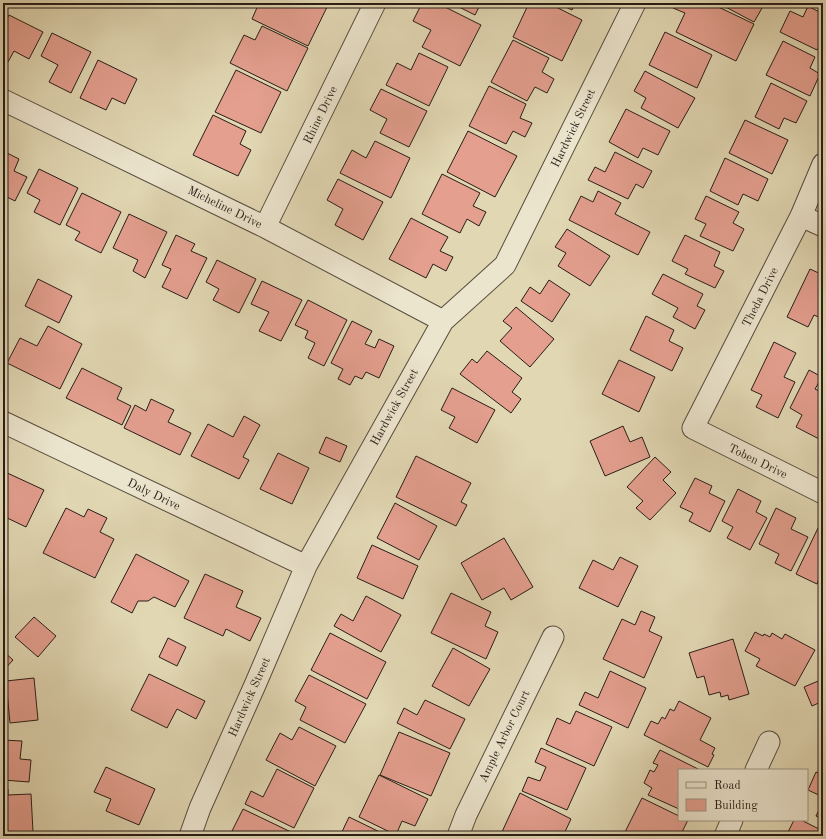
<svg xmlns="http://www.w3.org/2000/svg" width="826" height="839" font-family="'Old Standard TT',serif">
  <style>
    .building { fill: #e49f8f; stroke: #281d16 }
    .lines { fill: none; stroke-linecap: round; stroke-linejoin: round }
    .minor-casing { stroke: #564c3d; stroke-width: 23 }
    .minor { stroke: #ece5ce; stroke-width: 21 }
    .labels { text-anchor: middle; stroke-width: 3; stroke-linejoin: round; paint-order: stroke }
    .street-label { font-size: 12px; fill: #281d16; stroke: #ece5ce }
  </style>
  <rect width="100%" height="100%" fill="#e1d7b3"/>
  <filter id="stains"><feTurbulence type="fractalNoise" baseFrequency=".005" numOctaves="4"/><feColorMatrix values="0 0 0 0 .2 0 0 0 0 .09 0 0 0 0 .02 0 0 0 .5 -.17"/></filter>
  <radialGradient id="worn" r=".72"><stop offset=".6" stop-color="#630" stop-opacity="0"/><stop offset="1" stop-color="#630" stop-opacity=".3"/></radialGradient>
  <path class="building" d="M259,3H329L308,46L252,19Z
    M422,3H437L481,25L460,66L422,47L431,30L413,21Z
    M451,3H481L475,15Z
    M529,3H548L582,20L562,61L513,37Z
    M557,3H575L572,10Z
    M676,3H710L754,24L736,61L676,32L685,13L673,8Z
    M718,3H765L754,22Z
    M808,6L823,14V40L817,50L780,32L790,11L803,17Z
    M9,15L43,32L29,59L14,51L8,62L3,60V26Z
    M262,26L308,48L287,91L230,63L244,35L255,40Z
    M665,32L712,55L697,88L649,65Z
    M52,33L91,52L71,93L49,82L58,65L41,56Z
    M513,40L549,58L542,72L554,79L547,93L535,87L527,101L491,82Z
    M783,41L815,57L810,68L820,74L810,96L766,75Z
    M419,53L448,67L429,106L386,85L397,63L411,70Z
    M98,60L137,79L125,104L112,98L106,110L80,98Z
    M236,70L281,92L261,133L215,112Z
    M645,71L695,98L678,128L641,108L646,98L634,91Z
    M771,83L807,101L796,123L784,118L779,129L755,117Z
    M489,86L526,104L520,118L532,123L525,137L513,131L506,144L469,126Z
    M381,89L427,111L409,147L380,133L387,119L370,110Z
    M626,109L670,131L658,155L643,148L638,158L609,142Z
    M213,115L246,131L240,144L251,150L238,176L193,155Z
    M745,120L788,140L772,174L729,153Z
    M468,131L517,156L495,197L447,172Z
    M375,141L410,158L391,198L340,173L352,150L366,158Z
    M3,151L19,159L14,171L27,177L15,201L3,195Z
    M615,152L652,171L643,188L636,184L628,199L588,180L595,167L605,172Z
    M725,158L768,179L758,201L743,194L738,205L710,191Z
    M39,169L78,188L60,225L34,212L40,200L27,193Z
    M442,174L480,193L473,206L486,212L479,226L467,219L460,233L422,214Z
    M338,179L383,202L363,240L335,225L343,209L327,200Z
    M598,191L621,203L615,214L650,232L638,255L569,220L581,196L593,202Z
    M82,193L121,212L101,253L75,240L80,232L66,225Z
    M706,196L739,212L733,223L744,229L733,251L700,236L706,224L695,219Z
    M129,214L167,232L145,278L133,271L138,260L113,248Z
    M411,218L448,237L440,251L453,257L446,271L433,264L426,278L389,259Z
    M567,229L610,256L590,286L558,266L566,253L555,247Z
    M176,235L195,244L191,251L207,258L187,299L162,287L171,269L162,265Z
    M685,235L720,252L714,266L724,271L715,288L685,274L688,269L672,261Z
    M217,260L256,279L239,313L213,300L219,289L206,282Z
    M810,269L823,275V319L814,315L808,327L787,317Z
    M663,274L703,294L697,306L705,310L695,329L673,317L678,308L652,294Z
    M38,279L72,296L59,323L25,306Z
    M549,280L570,294L552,322L521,301L530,287L540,294Z
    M262,281L302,300L281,341L259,331L269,312L251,304Z
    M308,300L347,320L324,366L308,358L315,343L305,338L308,331L295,325Z
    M516,307L554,339L530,367L500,341L512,328L503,321Z
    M646,316L674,330L669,341L683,348L672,371L630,350Z
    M352,321L372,331L365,344L375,348L379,339L394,346L379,378L366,372L362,379L355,376L350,385L338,379L343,369L331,363Z
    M48,326L82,344L60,389L7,363L20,338L37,346Z
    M774,342L796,353L784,377L795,382L778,418L756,407L762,395L751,390Z
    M487,351L522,378L512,392L521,399L511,413L460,374L472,359L477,363Z
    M619,360L655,377L639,412L602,394Z
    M82,368L122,388L117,399L131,406L122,425L66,398Z
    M809,370L822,377L815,389L823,393V436L821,440L796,427L802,415L790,408Z
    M452,388L495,410L477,443L449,428L455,417L441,410Z
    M151,399L174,410L168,422L191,433L180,455L124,428L135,405L146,411Z
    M244,416L260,425L243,457L249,460L239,479L191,456L208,424L233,437Z
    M623,426L630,442L642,437L650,457L605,476L590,441Z
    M326,437L347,446L340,462L319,453Z
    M278,453L309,468L292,504L260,489Z
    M416,456L471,483L461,502L467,505L456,526L396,497Z
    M655,457L671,472L663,480L676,493L650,520L636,508L643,501L627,487Z
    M3,471L44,490L26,527L3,516Z
    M695,478L712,486L709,493L725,501L710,532L689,521L693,513L680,507Z
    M738,489L761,501L756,512L767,518L750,550L727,538L733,527L722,521Z
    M395,503L437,526L419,560L377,538Z
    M66,508L84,517L88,509L107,518L100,532L114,539L95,578L43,553Z
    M776,508L796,518L791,529L808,537L791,571L775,563L779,554L759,544Z
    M818,528L823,531V577L820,576L817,584L796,574Z
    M504,538L533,587L511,600L504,588L482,600L461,563Z
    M372,545L418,566L403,599L357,578Z
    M136,554L189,581L175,607L154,597L148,601H138L132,613L111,602Z
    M620,557L638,566L618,607L579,588L593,560L613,570Z
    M205,574L243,591L236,607L261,618L250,641L226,629L223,636L184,618Z
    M451,593L491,612L485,626L498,632L486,659L431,633Z
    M366,596L401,615L381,652L334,626L341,614L353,621Z
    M641,611L655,617L649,631L662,637L644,678L603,659L622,619L635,625Z
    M34,617L56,636L38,657L15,637Z
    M755,632L763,636L764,634L770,637L772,633L782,639L785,634L815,650L795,686L756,666L760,659L745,651Z
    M330,633L386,662L367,699L311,670Z
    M168,638L186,647L177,666L159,657Z
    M733,639L749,694L729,700L728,695L721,697L720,692L709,695L704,676L697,678L689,653Z
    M453,648L490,669L469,706L432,686Z
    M3,651L13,660L3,671Z
    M610,671L646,688L628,728L579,705L585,692L598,698Z
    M149,674L205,701L196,719L177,709L167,728L131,710Z
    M309,675L366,704L345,743L300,720L306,707L295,701Z
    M34,678L38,720L10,723L6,681Z
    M823,679V701L812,706L804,687Z
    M425,700L465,719L450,749L397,723L404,708L417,715Z
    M679,701L711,718L700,740L715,748L712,754L714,755L708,767L644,735L651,721L658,724L662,717L665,719L670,709L674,711Z
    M576,711L612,727L594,766L546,744L557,718L570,724Z
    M299,727L336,746L315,786L266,760L280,733L292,740Z
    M399,732L450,753L431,796L380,775Z
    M3,740L22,741L20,759L31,760L29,782L3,780Z
    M541,748L586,768L567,810L522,791L528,777L540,781L546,767L535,762Z
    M660,750L700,770H679V809L648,795L652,788L644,783L650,770L654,772L658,765L653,763Z
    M106,767L155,789L139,825L106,811L111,799L94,792Z
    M277,769L314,788L294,828L245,804L251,791L263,797Z
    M816,772L823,775V797L808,790Z
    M379,775L428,799L415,826L402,821L396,835L359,817Z
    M3,789H8V795L31,794L33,832L3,833Z
    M520,793L571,819L563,836H505L501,834Z
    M642,798L679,816V820H688L680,836H623Z
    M823,802V819L816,816Z
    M243,809L291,832L289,836H241L232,831Z
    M349,817L388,836H340Z
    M794,820H801L823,831V836H786Z"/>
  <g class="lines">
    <g class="minor-casing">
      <path id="minor" d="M3,100L265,227L443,321
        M823,164L801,216L693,428L823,493
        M801,216L823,226
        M265,227L375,3
        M3,422L306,566
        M756,770L769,742
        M190,836L200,808L255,685L306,566L443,321L505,265L635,3
        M458,836L466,815L553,637
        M725,836L732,820"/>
    </g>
    <use href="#minor" class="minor"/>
  </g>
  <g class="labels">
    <g class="street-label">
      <text transform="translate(320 115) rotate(-64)" y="4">Rhine Drive</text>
      <text transform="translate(573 128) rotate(-64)" y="4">Hardwick Street</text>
      <text transform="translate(225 207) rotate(26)" y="4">Micheline Drive</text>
      <text transform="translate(760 297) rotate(-63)" y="4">Theda Drive</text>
      <text transform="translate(394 407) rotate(-61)" y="4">Hardwick Street</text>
      <text transform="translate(758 461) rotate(26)" y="4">Toben Drive</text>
      <text transform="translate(154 494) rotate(26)" y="4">Daly Drive</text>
      <text transform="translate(249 697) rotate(-66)" y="4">Hardwick Street</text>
      <text transform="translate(504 736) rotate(-64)" y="4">Ample Arbor Court</text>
    </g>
  </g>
  <rect width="826" height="839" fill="none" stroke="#e1d7b3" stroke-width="16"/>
  <rect x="4" y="4" width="818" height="831" fill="none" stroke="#281d16" stroke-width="2"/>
  <rect x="8" y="8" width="810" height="823" fill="none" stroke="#281d16"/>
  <rect x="678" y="769" width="130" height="52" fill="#ece5ce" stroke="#9e9584"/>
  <rect x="686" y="782" width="20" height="6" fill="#ece5ce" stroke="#9e9584"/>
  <text x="714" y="789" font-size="12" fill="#281d16">Road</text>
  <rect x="686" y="799" width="20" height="12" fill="#e49f8f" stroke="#9e9584"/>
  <text x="714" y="809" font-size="12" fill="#281d16">Building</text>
  <rect width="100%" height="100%" filter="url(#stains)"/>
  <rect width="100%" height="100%" fill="url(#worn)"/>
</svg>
